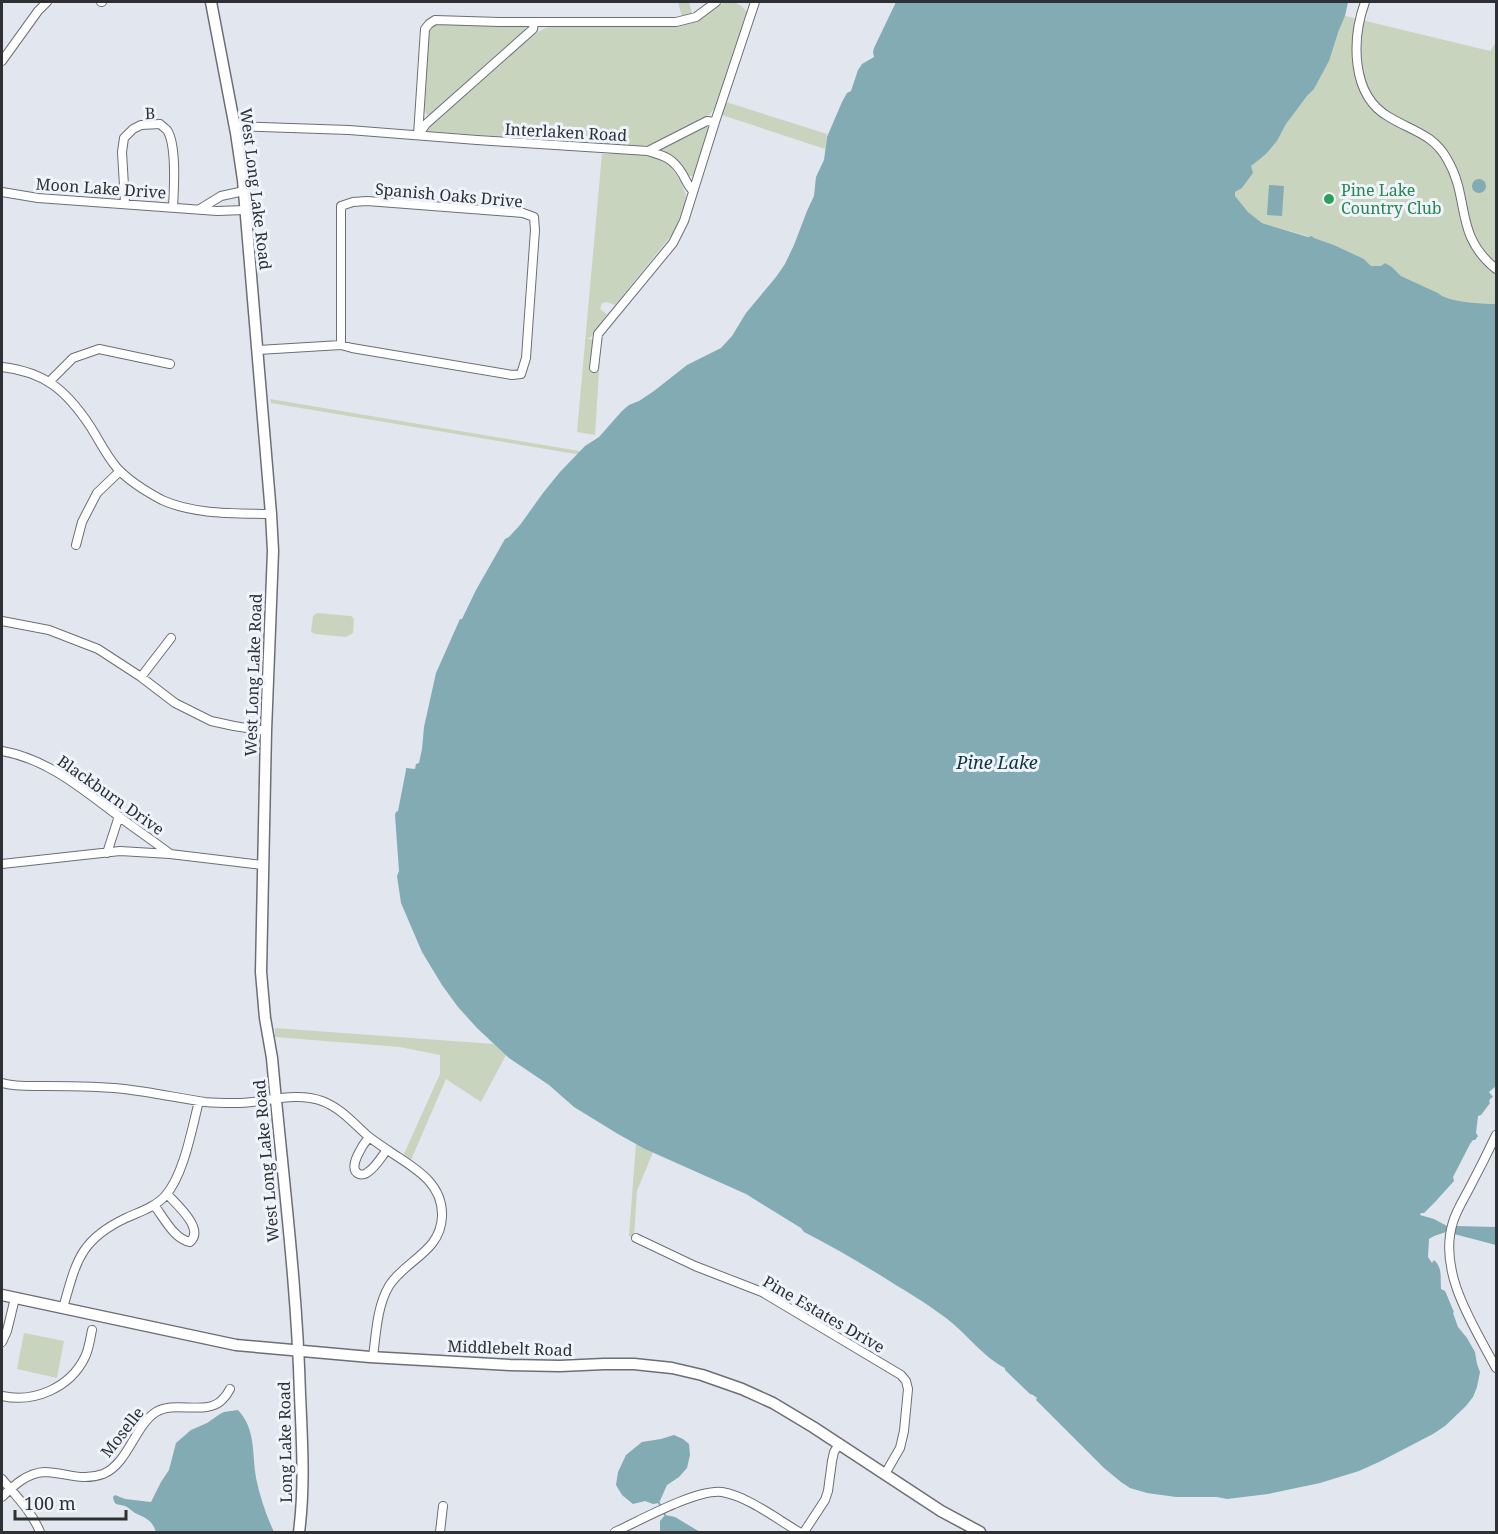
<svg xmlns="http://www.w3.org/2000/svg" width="1498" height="1534" font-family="'Noto Serif',serif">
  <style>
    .green { fill: #c9d4be }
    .water { fill: #82abb3 }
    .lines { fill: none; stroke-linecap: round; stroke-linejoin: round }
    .stream { stroke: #82abb3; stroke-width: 2 }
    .street-casing { stroke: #6b6f75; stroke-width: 10 }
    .secondary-casing { stroke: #6b6f75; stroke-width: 13 }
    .street { stroke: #fff; stroke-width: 8 }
    .secondary { stroke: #fff; stroke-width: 10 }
    .leisure-dot { fill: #2e9e5b; stroke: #eff3fb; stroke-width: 2 }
    .labels { text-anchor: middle; stroke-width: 6; stroke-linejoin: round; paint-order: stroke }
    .street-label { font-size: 16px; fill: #2e3033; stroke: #eff3fb }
    .leisure-label { font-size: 16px; fill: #27864d; stroke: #eff3fb; text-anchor: start }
    .water-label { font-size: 18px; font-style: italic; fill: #0d353d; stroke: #eff3fb }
  </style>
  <rect width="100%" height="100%" fill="#e2e6ee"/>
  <path class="green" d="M678,2H689L692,13L682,17Z
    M727,2C737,2 743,5 748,14L718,104L710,114L701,120L659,142L648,145L633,147L427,131L428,127L535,34L547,27L563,25L656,26L683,24L699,20L718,5Z
    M1345,16L1490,51L1496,42V304C1483,304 1447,302 1438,293L1401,276L1392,267L1385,263L1381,266H1371L1364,259L1334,245L1311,237L1262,223L1248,212L1235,196V192L1242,188L1253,173L1250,166L1266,154L1277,141L1286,124L1307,96L1314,89L1329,61L1339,30Z
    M434,25H524L526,27L525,32L432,114L427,115L424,110L427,36Z
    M726,102L827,134L825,149L722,115Z
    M702,127H709L708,133L695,176H687L675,157L661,149Z
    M602,154H638L657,157L664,160L671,167L680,180L686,195V202L674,232L615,305L607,302L602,303L600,309L607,314L591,337L587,339L601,340L595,435L577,432Z
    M270,399L585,452L582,455L271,403Z
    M317,613L351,616L354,619L353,633L346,637L315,634L311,632L313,616Z
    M275,1028L507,1045L506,1055L481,1102L446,1079L411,1160L403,1156L440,1074V1055L400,1047L275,1037Z
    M636,1143L653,1152L637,1191L634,1237L629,1236Z
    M24,1333L64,1341L57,1378L17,1369Z"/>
  <path class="water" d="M896,2H1348L1345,16L1339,30L1329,61L1314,89L1307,96L1286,124L1277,141L1266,154L1251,166L1253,173L1242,188L1235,192V196L1248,212L1262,223L1308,237L1312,236L1314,238L1334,245L1364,259L1371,266H1381L1385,263L1392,267L1401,276L1438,293C1446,302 1484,304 1496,304V1086L1489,1092L1493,1097L1491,1098L1489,1101L1490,1103L1481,1115L1478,1116L1476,1133L1478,1136L1475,1140H1473L1470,1144L1453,1177L1454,1181L1435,1202L1424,1213H1421L1420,1215L1434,1219L1447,1226L1446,1232L1434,1236L1429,1239L1428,1257L1432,1263L1434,1260C1443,1268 1440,1278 1441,1289L1445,1291L1446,1293L1453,1310L1454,1312L1453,1313L1458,1327L1467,1338L1475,1352L1477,1364L1480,1372L1477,1387L1473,1397L1466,1406L1445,1426L1433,1434L1381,1461L1359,1471L1320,1483L1268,1494L1227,1499L1217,1497H1176L1147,1493L1130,1488L1121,1482L1104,1468L1036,1400L1037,1398L1033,1395L1030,1394L1005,1370V1368C983,1357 966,1333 946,1318C925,1302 902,1289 880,1275C855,1260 830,1245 804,1232L801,1228L746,1194L645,1149L618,1134L574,1107L549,1085L509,1058L477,1028L458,1007L442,985L422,952L401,903L397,876L399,871L395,815L396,812L398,811L406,770V768L415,769L416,764L419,763L422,749L424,727L436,673L460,619H462L476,590L505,539L509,537L520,525L543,493L560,472L585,446L599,437L622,411L629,405L639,401L654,391L687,365L721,348L732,336L746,313L776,277L785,264L794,245L807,211L814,196L816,177L824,160L827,137L842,102L847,93L851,91L858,70L862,64L874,57L873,52L874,48Z
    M1472 186a7 7 0 1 1 14 0a7 7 0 1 1-14 0Z
    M1269,185L1284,186L1282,216L1267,215Z
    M1455,1226L1496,1227V1245L1454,1234Z
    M238,1410C256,1429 252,1454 256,1478C260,1497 266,1515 274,1532H156C152,1520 146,1518 135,1513C132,1511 130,1509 127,1507C119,1503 115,1508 113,1497L115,1495L125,1499L151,1502L161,1482L169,1470L176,1443L191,1430L207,1423L220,1414L224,1412Z
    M674,1435L683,1439L689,1444L690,1455L687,1468L679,1477L667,1485L659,1503L653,1504L645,1501L633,1504L622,1495L616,1485L618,1472L626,1455L642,1442L661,1439Z
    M665,1515L675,1517L700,1532H660V1521Z"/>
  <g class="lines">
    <path class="stream" d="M659,1503L665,1515"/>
    <g class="street-casing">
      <path id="street" d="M101,2H102
        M1365,2C1352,38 1350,95 1389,117C1412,131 1433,134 1447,159C1471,199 1453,234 1496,269
        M2,61L38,11L47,2
        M234,126L349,130L477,140L648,151C665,156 673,158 683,175C686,181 688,186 693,191
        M419,134L426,124L533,29L534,22
        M418,135L425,29L429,24L435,20L499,22H676L696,17L716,2
        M648,151L707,121L715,122L755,2
        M2,192L38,198L217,211L246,210
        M125,203L122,152L124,138L133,129L141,125L160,124C161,125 167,130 167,130C177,145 174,189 173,207
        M200,209L221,196L244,191
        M258,350L341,345L352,348L512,375L521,374L526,358L535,230L534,217L523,213L367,201L353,202L341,206V345
        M2,367C45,372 66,390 90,426C99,440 106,455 117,468C129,481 147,492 162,500C195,515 236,513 271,514
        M594,368L598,334L673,243L684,221L715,122
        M49,382L73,358L99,349L170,364
        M76,545L82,522L97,493L120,471
        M2,621L49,630L98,649L141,677L175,703L211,721L234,726L266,731
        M141,677L171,638
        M2,751C47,759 81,788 117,815C134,828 152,840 169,853
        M107,853L119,816
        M2,864L120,851L170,854L263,865
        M2,1083C16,1087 32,1086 47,1086C72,1086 98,1086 124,1089C151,1092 178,1098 205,1102C215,1103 226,1103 236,1103C265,1103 294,1091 322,1101C341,1108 354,1124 369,1137C377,1143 386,1149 395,1155C418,1170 443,1185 442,1216C441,1252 405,1260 389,1286C377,1306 376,1334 373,1357
        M1496,1135C1488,1152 1480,1168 1471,1185C1465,1197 1457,1209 1453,1222C1437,1272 1474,1326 1496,1368
        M369,1137C364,1143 346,1169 359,1174C362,1175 366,1174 368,1172C376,1167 381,1157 387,1150
        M154,1205C164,1218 174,1239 190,1242C205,1229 177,1205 167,1194
        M636,1238L695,1266L762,1292L901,1375L906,1381L908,1389L904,1431L900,1448L885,1474
        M63,1308C76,1263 79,1240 126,1218C139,1212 155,1207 165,1196C184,1175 192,1128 199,1101
        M2,1342L7,1331L15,1298
        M2,1396C34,1403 70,1388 85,1357C89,1349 90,1339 92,1330
        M2,1479C16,1496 32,1512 40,1532
        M2,1497C13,1486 27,1473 44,1472C65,1472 81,1482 103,1474C128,1464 135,1425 156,1412C175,1400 206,1416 222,1400C225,1397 228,1393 230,1389
        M440,1532L443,1506
        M615,1532C639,1521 696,1489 722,1492C747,1496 777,1519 799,1532
        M804,1532L825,1500L828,1491L832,1461L834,1452L839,1444"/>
    </g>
    <g class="secondary-casing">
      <path id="secondary" d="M211,2L236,133L243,180L271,514L273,551L266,731L261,972L265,1018L272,1058C282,1170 297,1283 300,1395C302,1441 305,1487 299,1532
        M2,1295L236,1345L370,1357L510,1365L560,1366L604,1364H634L672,1368L702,1375L742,1389L773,1403L813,1427L941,1511L980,1532"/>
    </g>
    <use href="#street" class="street"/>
    <use href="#secondary" class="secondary"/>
  </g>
  <circle class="leisure-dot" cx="1329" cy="199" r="6"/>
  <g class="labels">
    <g class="street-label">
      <text transform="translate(150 113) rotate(-2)" y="6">B</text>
      <text transform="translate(566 132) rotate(3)" y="6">Interlaken Road</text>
      <text transform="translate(101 188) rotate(4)" y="6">Moon Lake Drive</text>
      <text transform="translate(256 189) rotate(83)" y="6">West Long Lake Road</text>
      <text transform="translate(449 195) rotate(5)" y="6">Spanish Oaks Drive</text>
      <text transform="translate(253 675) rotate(-88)" y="6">West Long Lake Road</text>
      <text transform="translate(111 795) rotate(35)" y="6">Blackburn Drive</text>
      <text transform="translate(266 1161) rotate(-95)" y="6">West Long Lake Road</text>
      <text transform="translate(824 1314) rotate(30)" y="6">Pine Estates Drive</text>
      <text transform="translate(510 1348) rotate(2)" y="6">Middlebelt Road</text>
      <text transform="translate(122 1432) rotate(-52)" y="6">Moselle</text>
      <text transform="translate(285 1442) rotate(-91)" y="6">Long Lake Road</text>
    </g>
    <g class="leisure-label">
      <text x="1341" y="196">Pine Lake<tspan x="1341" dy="18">Country Club</tspan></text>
    </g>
    <g class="water-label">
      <text x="997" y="769">Pine Lake</text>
    </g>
  </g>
  <rect width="1498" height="1534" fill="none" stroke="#2e3033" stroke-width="6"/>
  <path d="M15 1510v9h111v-9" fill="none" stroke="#2e3033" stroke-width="3"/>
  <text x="24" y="1510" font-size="18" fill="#2e3033" stroke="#eff3fb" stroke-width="4.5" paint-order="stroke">100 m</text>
</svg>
